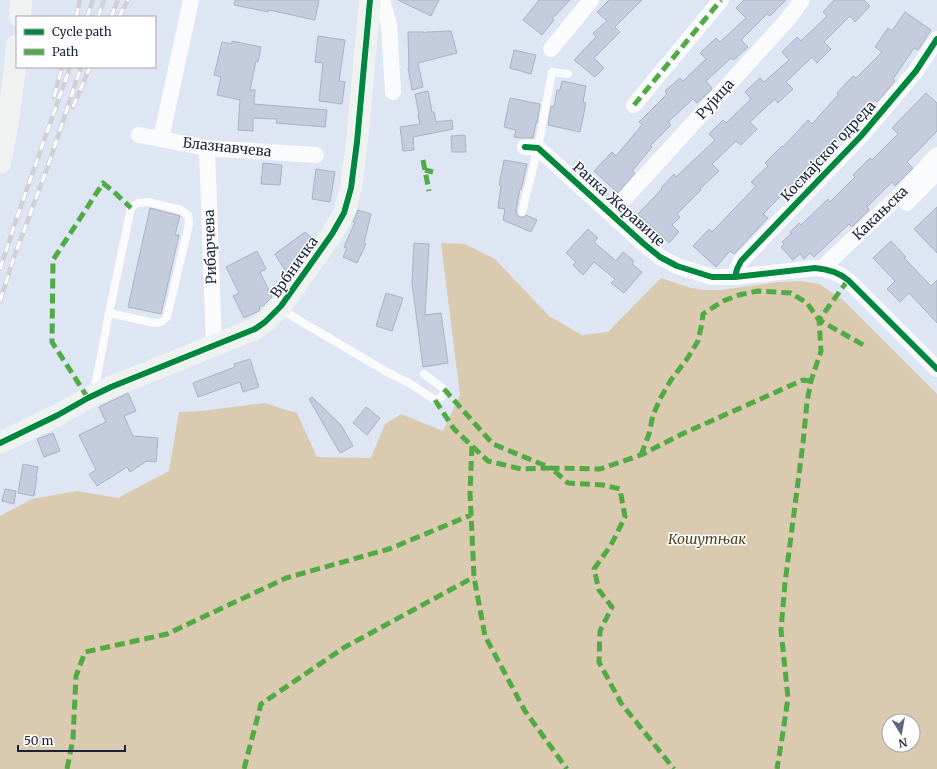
<svg xmlns="http://www.w3.org/2000/svg" width="937" height="769" font-family="Merriweather,serif">
  <style>
    .green { fill: #dacbb0; fill-rule: evenodd }
    .building { fill: #c4ccdd; stroke: #a9b2c3 }
    .lines { fill: none; stroke-linecap: round; stroke-linejoin: round }
    .lane { stroke: #fafbfd; stroke-width: 8 }
    .street { stroke: #fafbfd; stroke-width: 16 }
    .secondary { stroke: #eef2f1; stroke-width: 22 }
    .rail-casing { stroke: #cfd1d6; stroke-width: 4.5 }
    .rail { stroke: #fff; stroke-width: 3; stroke-dasharray: 9; stroke-linecap: butt }
    .quiet { stroke: #52aa46; stroke-width: 5; stroke-dasharray: 10 5; stroke-linecap: butt }
    .cycleway-casing { stroke: #fff; stroke-width: 8 }
    .cycleway { stroke: #00873e; stroke-width: 6 }
    .labels { text-anchor: middle; stroke-width: 3; stroke-linejoin: round; paint-order: stroke }
    .street-label { font-size: 14px; fill: #19243c; stroke: #fff }
    .park-label { font-size: 14px; font-style: italic; fill: #4f3e1c; stroke: #fff }
  </style>
  <rect width="100%" height="100%" fill="#dee5f3"/>
  <path class="green" d="M441,243L465,244L495,259L549,316L582,335L608,332L661,278L691,288L707,290H721L778,282L801,281L819,284L843,300L937,394V769H0V516L32,499L77,491L118,498L169,471L179,412L202,411L264,403L297,413L317,457L371,458L385,424L401,414L443,431L460,395ZM889,721H913V745H889Z"/>
  <path class="building" d="M235,0H319L315,20L269,10L268,12L234,5Z
    M398,0H439L431,16Z
    M539,0H570L552,19L554,20L542,35L523,20Z
    M609,0H642L615,27L620,32L594,58L604,68L595,77L574,60L596,37L593,33L607,21L597,12Z
    M744,0H786L770,16L767,14L741,40L748,47L734,60L731,58L706,81L712,88L711,90L697,103L693,99L668,122L671,125L650,146L652,147L632,171L635,173L618,193L594,171L612,152L616,156L642,125L639,122L667,94L665,91L680,78L683,81L706,59L700,53L716,38L720,42L746,18L736,8Z
    M834,0H864L870,6L855,22L850,16L824,42L831,49L817,63L812,57L786,82L793,89L778,103L775,99L750,122L757,129L741,145L736,141L712,164L719,171L700,189L701,190L677,214L680,217L672,225L679,232L669,243L638,214L662,189L661,188L674,174L676,177L715,140L709,134L723,120L726,123L751,99L745,92L760,78L764,82L789,60L782,52L797,37L801,41L827,16L823,12Z
    M905,12L931,30L918,50L914,48L893,79L895,81L877,102L875,100L834,145L831,143L806,170L810,173L792,191L789,188L763,214L768,218L734,254L730,251L716,267L693,246L709,229L712,232L756,186L751,182L768,166L765,163L782,146L783,147L808,120L812,124L838,95L837,93L853,76L856,78L882,52L875,47L888,28L892,31Z
    M451,31L457,53L418,63L423,87L412,90L408,68H409L408,32H424L423,33L427,32Z
    M318,36L345,40L339,81L345,82L342,104L319,101L323,63L315,62Z
    M232,41L261,47L258,62L256,61L250,90H255L254,104L327,110L325,127L276,123L277,119L253,118V131L238,130L240,100L217,95L221,77L214,75L222,42L232,44Z
    M514,50L536,55L531,74L510,68Z
    M562,81L586,86L583,102L586,103L580,132L548,125L551,106L554,107L557,90H560Z
    M428,91L432,112H434L436,122L452,120L453,129L413,137L414,150L403,151L400,127L420,124L418,115H419L415,94Z
    M926,93L937,103V131L907,162L913,168L895,186L892,182L867,207L869,210L852,227L849,224L814,257L810,253L804,259L800,254L793,260L781,247L784,244L782,242L792,233L790,232L799,223L801,225L828,199L830,202L855,177L853,175L870,158L872,160L898,134L892,128Z
    M510,98L540,104L537,123H536L533,138H521L514,137L516,130L504,127Z
    M465,135L466,152H452L451,136Z
    M504,160L527,164L521,190L520,189L516,210L517,214L520,217H524L526,215L537,220L531,232L503,220L505,209L498,208L501,186L499,185Z
    M263,163L282,165L280,185L261,184Z
    M316,169L335,172L330,202L312,199Z
    M937,207V253L914,229Z
    M150,208L180,216L175,235H179L161,314L128,307Z
    M358,210L371,214L364,243L366,244L357,263L343,257L347,248L344,247L355,222H353Z
    M588,229L598,238L594,242L616,261L623,252L634,261L632,264L642,272L624,293L611,283L615,279L594,262L583,275L573,265L576,262L566,253Z
    M305,232L313,239L294,266L285,271L275,254Z
    M891,241L906,257L904,258L931,286L937,280V323L909,293L900,302L887,289L895,281L873,258Z
    M414,243L429,244L425,315L441,313L448,363L423,367L412,283Z
    M257,251L266,269L260,272L272,297L264,305L259,307L260,309L259,311L244,318L233,296L239,293L226,267Z
    M386,293L403,298L392,331L376,326Z
    M250,359L259,387L243,392L240,382L198,397L193,383L235,367L234,364Z
    M128,393L136,411L124,416L133,436L158,438L156,462L147,461L130,472L127,467L97,486L89,474L96,470L79,435L106,422L99,407Z
    M312,397L341,425L353,446L340,453L309,399Z
    M366,407L380,418L367,435L353,423Z
    M53,433L60,451L44,457L37,439Z
    M23,464L38,467L36,476L37,477L34,496L18,493Z
    M5,489L16,491L14,504L2,501Z"/>
  <g class="lines">
    <path class="lane" d="M522,212L538,148L552,72L568,74
      M280,309L387,372L409,383L435,400L443,396L444,389L424,374
      M94,392L109,313L131,208L138,203L148,202L181,210L188,215L189,224L167,317L162,322L154,323L109,313"/>
    <path class="street" d="M382,0L389,25L393,92
      M551,49L591,0
      M634,105L721,0
      M139,135L207,148L316,155
      M161,139L191,0
      M525,147L538,148L644,244L660,257L677,266L712,277H735L815,268C828,269 838,272 848,280L937,369
      M207,148L214,346
      M626,197L788,19L802,0
      M907,203L937,172
      M821,269L904,191L937,155
      M735,277L737,269L741,261L861,136L916,71L937,39"/>
    <path class="secondary" d="M20,17L21,0
      M0,163C9,124 13,86 17,45
      M0,443L58,415L88,398L111,387L255,329L265,322L281,306L332,234L344,213L351,188L357,142L370,0"/>
    <g class="rail-casing">
      <path id="rail" d="M76,17L80,0
        M87,17L93,0
        M98,17L104,0
        M111,17L118,0
        M119,17L128,0
        M54,97L62,67
        M73,107L90,67
        M0,269L16,220L70,67
        M0,301L13,260L48,166L81,67"/>
    </g>
    <use href="#rail" class="rail"/>
    <path class="quiet" d="M634,105L721,0
      M423,160L429,191
      M425,170L433,172
      M848,280L819,320L867,347
      M444,389L493,444L551,468L600,469L641,455L682,434L803,380L811,381
      M88,398L52,342L53,260L103,183L114,192L131,208
      M435,400L454,429L488,461L521,469L551,468L568,483L603,485L620,489L625,517L611,545L594,569L599,590L612,607L600,631L599,662L621,703L674,769
      M472,446L470,492L474,577L485,636L525,711L567,769
      M641,455L649,434L653,415L661,397L671,380L687,359L698,341L702,323L703,314L723,301L739,295L758,291L791,293L807,303L819,320L821,351L811,381L807,402L803,443L785,583L781,630L788,698L783,732L777,769
      M67,769L73,739L76,676L85,652L167,634L286,578L389,549L471,515
      M244,769L261,704L345,647L474,577"/>
    <g class="cycleway-casing">
      <path id="cycleway" d="M525,147L538,148L644,244L660,257L677,266L712,277H735L815,268C828,269 838,272 848,280L937,369
        M735,277L737,269L741,261L861,136L916,71L937,39
        M0,443L58,415L88,398L111,387L255,329L265,322L281,306L332,234L344,213L351,188L357,142L370,0"/>
    </g>
    <use href="#cycleway" class="cycleway"/>
  </g>
  <g class="labels">
    <g class="street-label">
      <text transform="translate(715 99) rotate(-48)" y="5">Рујица</text>
      <text transform="translate(227 147) rotate(6)" y="5">Блазнавчева</text>
      <text transform="translate(828 151) rotate(-47)" y="5">Космајског одреда</text>
      <text transform="translate(619 204) rotate(42)" y="5">Ранка Жеравице</text>
      <text transform="translate(880 213) rotate(-44)" y="5">Какањска</text>
      <text transform="translate(210 247) rotate(-92)" y="5">Рибарчева</text>
      <text transform="translate(294 267) rotate(-55)" y="5">Врбничка</text>
    </g>
    <g class="park-label">
      <text x="707" y="544">Кошутњак</text>
    </g>
  </g>
  <rect x="16" y="16" width="140" height="52" fill="#ffffff" stroke="#a3a7b1"/>
  <rect x="24" y="29" width="20" height="6" fill="#00873e" stroke="#a3a7b1"/>
  <text x="52" y="36" font-size="12" fill="#19243c">Cycle path</text>
  <rect x="24" y="49" width="20" height="6" fill="#52aa46" stroke="#a3a7b1"/>
  <text x="52" y="56" font-size="12" fill="#19243c">Path</text>
  <g transform="translate(901 733) rotate(169)"><circle r="19" fill="#ffffff" stroke="#a3a7b1"/>
  <path d="M0-3L7 15L0 10L-7 15Z" fill="#5e687c"/>
  <text y="-6" font-size="11" font-weight="bold" text-anchor="middle" fill="#19243c">N</text>
  </g>
  <path d="M18 745v6h107v-6" fill="none" stroke="#19243c" stroke-width="2"/>
  <text x="24" y="745" font-size="12" fill="#19243c" stroke="#ffffff" stroke-width="3" paint-order="stroke">50 m</text>
</svg>
